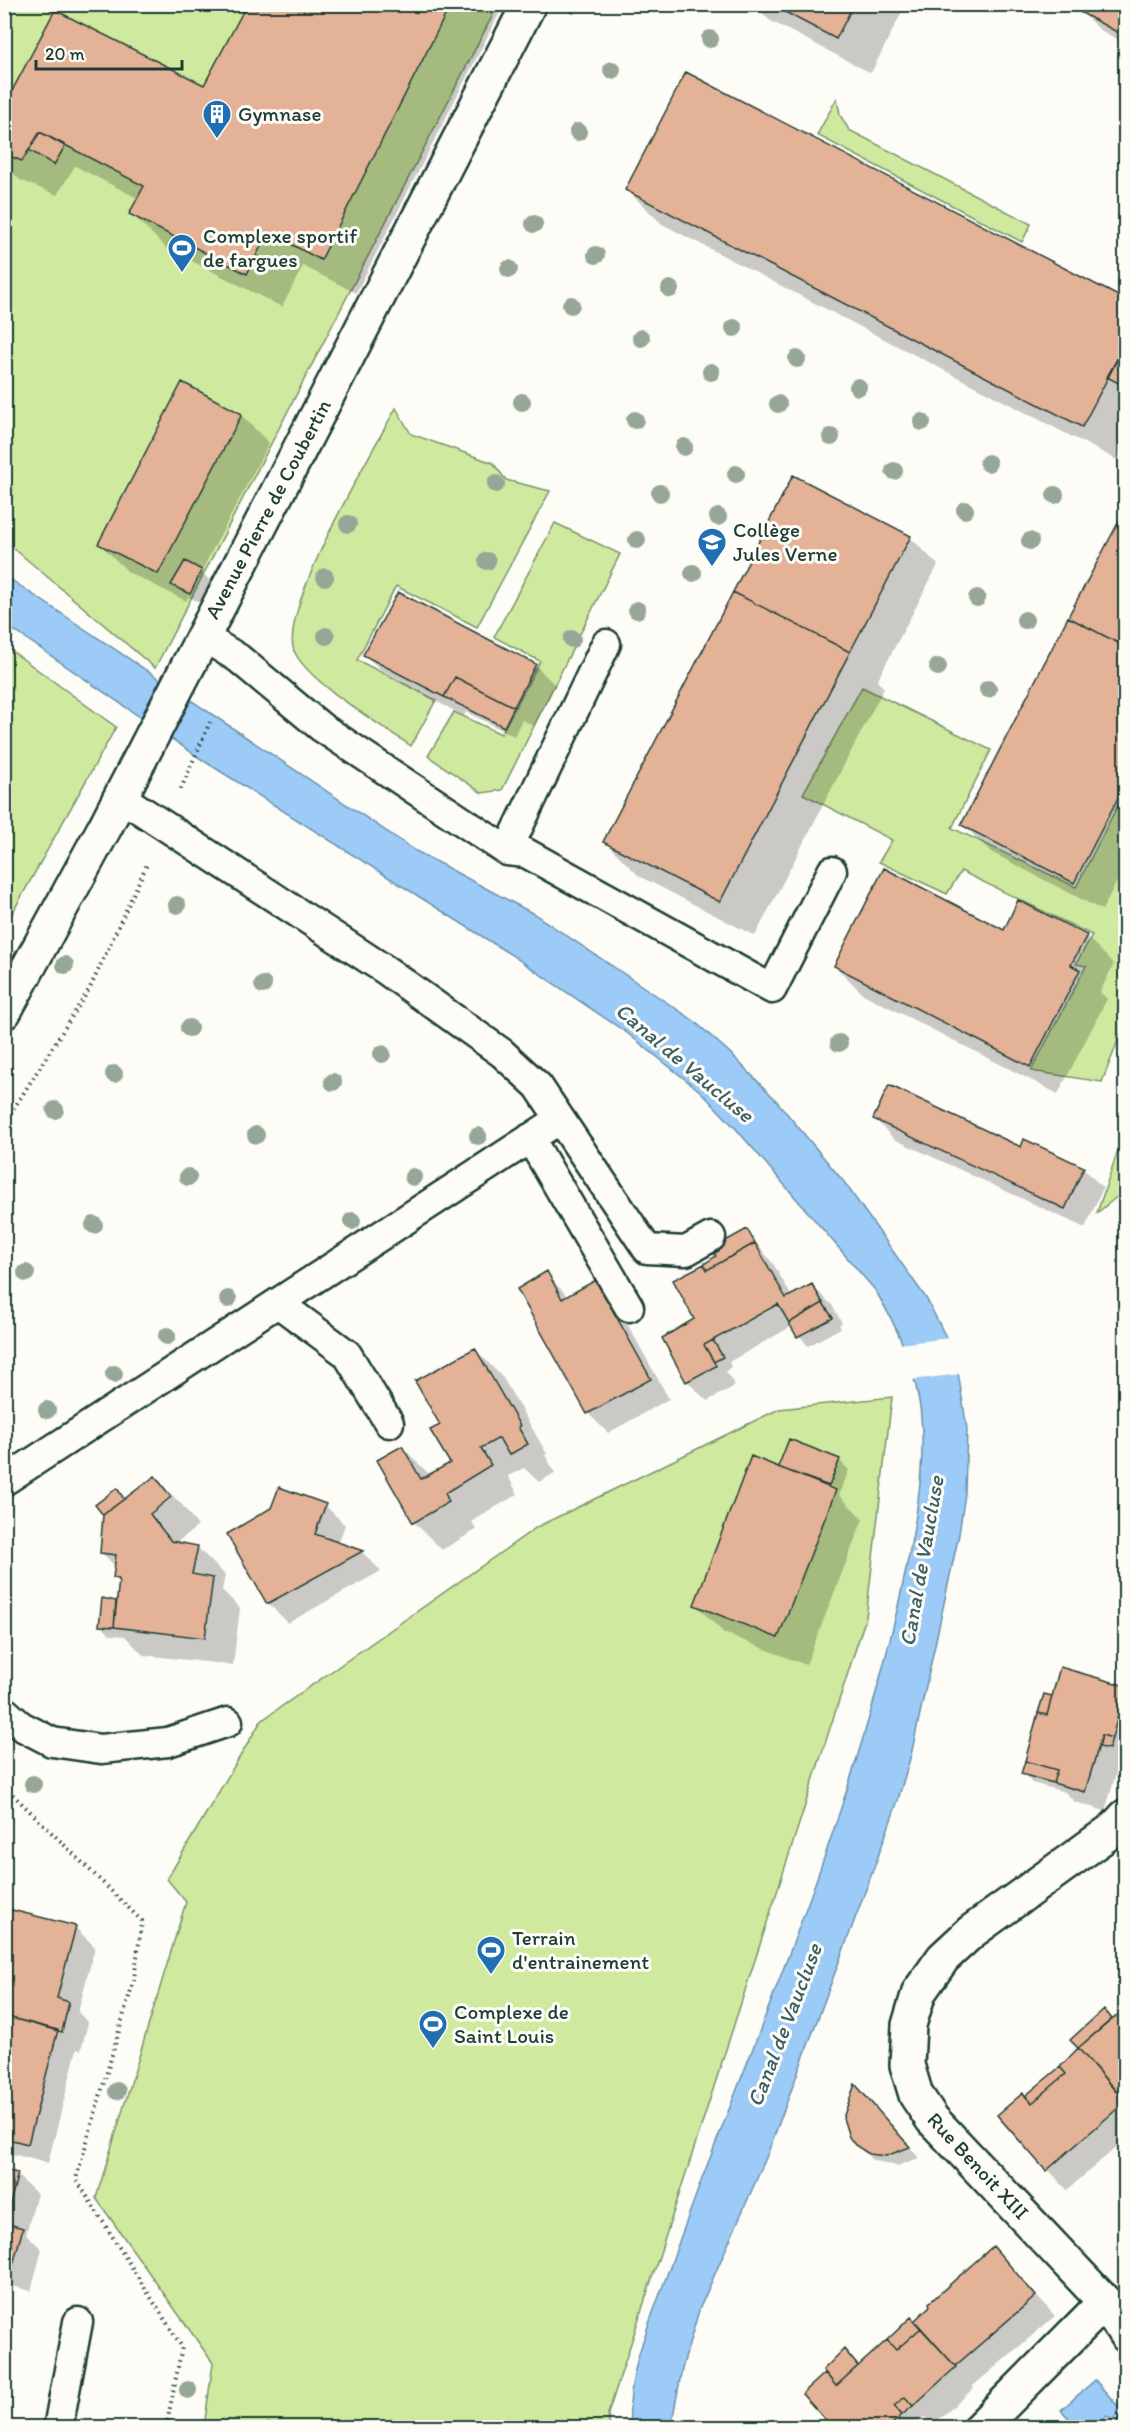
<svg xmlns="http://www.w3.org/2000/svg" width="1130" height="2432" font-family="Itim,sans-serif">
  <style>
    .green { fill: #cfe99f; stroke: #77936a; stroke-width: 1.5 }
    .water { fill: #9ccbf7; stroke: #6a92a9; stroke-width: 1.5 }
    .pier { fill: #fdfcf7 }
    .shadow { fill: #0003; fill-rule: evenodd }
    .building { fill: #e4b296; stroke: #1f3d34; stroke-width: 1.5 }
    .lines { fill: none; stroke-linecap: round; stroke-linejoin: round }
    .service-casing { stroke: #1f3d34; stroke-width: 33 }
    .minor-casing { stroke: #1f3d34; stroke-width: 38 }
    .path { stroke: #1f3d34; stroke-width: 4; stroke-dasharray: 1.5 4.5; stroke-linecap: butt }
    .service { stroke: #fdfcf7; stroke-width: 28 }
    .minor { stroke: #fdfcf7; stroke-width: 33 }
    .tree { fill: #96a697 }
    .labels { text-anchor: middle; stroke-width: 6; stroke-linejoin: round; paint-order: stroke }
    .poi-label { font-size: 21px; fill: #1f3d34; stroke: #fdfcf7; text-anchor: start }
    .street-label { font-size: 21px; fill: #1f3d34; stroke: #fdfcf7 }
    .water-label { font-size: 22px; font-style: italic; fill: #3e6065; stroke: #fdfcf7 }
  </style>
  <rect width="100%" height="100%" fill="#fdfcf7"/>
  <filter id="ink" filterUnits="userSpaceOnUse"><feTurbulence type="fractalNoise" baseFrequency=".0167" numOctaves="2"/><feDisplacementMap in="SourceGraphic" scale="12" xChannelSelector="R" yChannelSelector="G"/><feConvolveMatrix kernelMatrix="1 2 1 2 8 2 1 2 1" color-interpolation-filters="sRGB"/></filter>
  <g filter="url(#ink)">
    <path class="green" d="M5,5H498L155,668L5,541Z
      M837,98L840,115L849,130L1031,224L1022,242L817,135Z
      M396,408L411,434L493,463L506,480L550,491L477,627L396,586L357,660L436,700L411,746C380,724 312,685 295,653C275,615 374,448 396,408Z
      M555,523L620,554L502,790L482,793L428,756L454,712L501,734L540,661L494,637Z
      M5,646L116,727L5,926Z
      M862,687L991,750L952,828L1076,887L1125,791V1023L1102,1082L1031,1071L1086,966L1076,964L1092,935L961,871L947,894L879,862L892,840L803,794Z
      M1125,1129V1190L1097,1213Z
      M892,1397L866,1617L608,2414L610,2427H204L213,2363L96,2198L186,1902L167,1879L261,1721L537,1527L779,1409Z"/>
    <path class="water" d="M4,575L416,851L534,914L693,1020L729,1052L774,1098L844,1182L926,1298L950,1345L957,1366L967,1429L965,1493L959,1534L911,1755L897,1803L875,1865L766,2158L699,2310L682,2369L671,2427H630C627,2374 646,2332 664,2283C677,2247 690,2211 703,2176C777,1986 856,1796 900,1597C913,1540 929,1459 919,1401C912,1361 896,1324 875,1290L737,1130L701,1092L627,1033L510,954L204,761L5,624Z
      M1095,2380L1122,2411L1112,2420L1107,2416L1094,2427H1077L1061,2410Z"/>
    <path class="pier" d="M950,1338L961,1374L911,1380L899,1344Z"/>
    <path class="shadow" d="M249,4H492L500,12L356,293L303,266L282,307L166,248L131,213L139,199L75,166L57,195L20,180L4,164V109L205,87Z
      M754,4H906L871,73L769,20Z
      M1126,4V44L1100,30L1080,11Z
      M627,190L1126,302V444L1117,460L662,224Z
      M241,415L269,443L201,572L211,581L200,602L188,597L186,601L128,572L100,544Z
      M1126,511V864L1102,910L991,852L962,824Z
      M910,537L938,565L877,681L884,688L755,936L639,876L605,842Z
      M365,655L535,665L555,685L534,726L522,720L514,736L466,712L464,716L385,674Z
      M1004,932L1086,936L1114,964L1100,992L1107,999L1058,1094L863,994L835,966Z
      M875,1119L1021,1149L1083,1168L1103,1188L1085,1228L894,1139Z
      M747,1231L774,1265L792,1297L812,1286L832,1305L842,1323L839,1325L841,1328L808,1346L792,1326L729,1362L731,1367L726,1371L735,1386L707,1401L687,1381L696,1319L718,1257Z
      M546,1273L568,1297L596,1282L615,1302L669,1399L608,1433L588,1413Z
      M475,1349L503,1378L547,1454L545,1455L555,1473L539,1482L524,1468L508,1476L518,1494L472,1521L476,1530L442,1550L414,1522L402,1447L431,1476L452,1464L442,1426Z
      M839,1460L849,1470L839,1495L863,1519L806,1665L724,1633L696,1605L779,1469ZM789,1470L836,1488L835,1490L789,1473Z
      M155,1478L183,1506L198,1526L176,1543L197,1547L225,1575L222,1590L240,1608L233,1665L143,1655L125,1636L110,1635L101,1625L116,1602L118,1604L120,1583L115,1578L116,1567L101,1552L105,1514L97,1505L117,1490L126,1499Z
      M325,1505L345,1525L338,1544L362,1552L381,1571L288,1623L268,1603Z
      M1126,1687V1755L1122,1754L1105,1811L1075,1802L1065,1792L1032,1783L1023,1773L1051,1697L1053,1699Z
      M4,1909L75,1927L95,1947L78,2012L88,2023L81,2050L77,2049L48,2163L4,2152Z
      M1126,2010V2139L1067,2190L999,2115L1060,2069L1080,2048L1072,2040L1104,2011L1113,2020Z
      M865,2095L919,2158L897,2166L872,2160L862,2150Z
      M4,2171L17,2175L37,2194L26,2234L42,2249L31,2291L8,2285L4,2297Z
      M992,2248L1055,2316L973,2386L974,2388L933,2425L925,2416L913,2428H835L831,2382L844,2351L859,2367L914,2323Z
      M269,2421L275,2428H261Z"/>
    <path class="building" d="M247,4H451L321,260L268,232L247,274L129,214L144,186L40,132L22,161L4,154V106L55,10L204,85Z
      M770,4H854L836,39Z
      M1082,4H1126V37L1078,11Z
      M686,72L1126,300V343L1082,427L625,190Z
      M40,132L65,146L54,165L29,150Z
      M1117,359L1126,364V387L1107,377Z
      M182,382L242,414L158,574L98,544Z
      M793,475L911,536L850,652L733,592Z
      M1126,508V647L1068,617Z
      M185,561L202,570L190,594L171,585Z
      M398,592L536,664L514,707L455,677L444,697L363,655Z
      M733,592L850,652L720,902L603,842Z
      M1068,617L1126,647V782L1074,883L961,825Z
      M455,677L514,707L504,727L444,697Z
      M884,868L1004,930L1018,900L1087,935L1071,965L1080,970L1030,1067L834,966Z
      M889,1085L1021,1147L1024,1139L1084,1167L1065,1209L873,1119Z
      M747,1229L755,1243L707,1270L704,1264L716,1256L711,1249Z
      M755,1243L786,1298L812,1284L823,1303L789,1323L778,1304L704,1345L716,1366L686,1382L662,1338L694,1319L673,1280L704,1264L707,1270Z
      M547,1271L562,1299L596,1280L651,1379L587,1414L517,1289Z
      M823,1303L833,1318L797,1337L789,1323Z
      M713,1340L723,1357L714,1362L704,1345Z
      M475,1348L520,1426L518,1427L528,1444L509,1455L499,1438L481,1448L491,1465L445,1493L449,1502L413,1523L377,1460L402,1446L421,1479L450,1463L430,1430L440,1425L415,1381Z
      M789,1439L840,1459L829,1486L778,1467Z
      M751,1456L836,1490L778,1638L694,1605Z
      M155,1476L171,1497L150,1514L171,1541L198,1546L192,1574L213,1578L205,1638L114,1627L119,1579L113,1578L116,1555L100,1553L103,1515Z
      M279,1487L326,1504L315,1534L363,1551L267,1604L227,1534L271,1508Z
      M117,1488L124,1499L103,1515L95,1505Z
      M102,1598L116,1601L114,1627L99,1626Z
      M1060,1667L1126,1686L1112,1738L1102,1735L1085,1792L1053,1783L1057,1770L1025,1761L1038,1713L1047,1715Z
      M1044,1694L1052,1696L1047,1715L1038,1713Z
      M1102,1735L1112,1738L1109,1749L1099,1747Z
      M1025,1761L1057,1770L1053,1783L1021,1774Z
      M4,1908L76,1926L57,1998L69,2002L62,2032L4,2016Z
      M1126,2008V2083L1117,2092L1078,2048Z
      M1104,2009L1112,2019L1078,2048L1070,2040Z
      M4,2016L58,2030L28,2144L4,2138Z
      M1078,2048L1125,2102L1046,2171L997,2115L1023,2093L1032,2103L1066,2074L1060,2067Z
      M1060,2067L1066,2074L1032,2103L1025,2096Z
      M855,2084L910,2147L886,2156L869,2154L855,2145L849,2137L843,2118Z
      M4,2170L18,2173L5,2223L23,2228L11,2272L4,2270Z
      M993,2246L1036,2296L955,2366L914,2321L930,2306L929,2303Z
      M911,2317L921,2328L896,2350L887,2340Z
      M921,2328L956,2367L913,2406L905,2397L894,2406L902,2415L888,2428H833L802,2394L825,2373L836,2386L887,2340L896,2350Z
      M844,2349L858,2366L836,2386L823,2370Z
      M905,2397L913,2406L902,2415L894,2406Z
      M1126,2414V2428H1110Z"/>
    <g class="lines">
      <g class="service-casing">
        <path id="service" d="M202,636L238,658L321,727L507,851L606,644
          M119,796L387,971L502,1053L538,1086L647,1249L686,1251L711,1237
          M507,851L526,853L772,989L832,871
          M530,1138L629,1307
          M278,1303L347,1354L389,1423
          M4,1481L560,1119
          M4,1711L21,1726L52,1742L101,1749L168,1742L228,1722
          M58,2428L78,2322"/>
      </g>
      <g class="minor-casing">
        <path id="minor" d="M4,1012L105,827L529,4
          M1126,1816L1114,1829L971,1932L943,1958L919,1992L909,2025L907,2065L916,2095L932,2119L1105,2302L1126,2335
          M980,2428L1105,2302"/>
      </g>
      <path class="path" d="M572,13L576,4
        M181,789L210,722
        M4,1124L90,988L148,862
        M4,1786L142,1921L134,1979L76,2179L182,2347L166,2428"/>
      <use href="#service" class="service"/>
      <use href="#minor" class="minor"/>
    </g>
    <g class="tree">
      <circle cx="710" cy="39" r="9"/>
      <circle cx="612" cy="70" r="9"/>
      <circle cx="578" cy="132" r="9"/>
      <circle cx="534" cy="224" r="9"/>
      <circle cx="596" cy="255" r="9"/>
      <circle cx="509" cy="269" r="9"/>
      <circle cx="670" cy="289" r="9"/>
      <circle cx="571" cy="305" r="9"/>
      <circle cx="734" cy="328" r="9"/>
      <circle cx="641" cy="338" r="9"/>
      <circle cx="797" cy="359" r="9"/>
      <circle cx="711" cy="372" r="9"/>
      <circle cx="858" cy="387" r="9"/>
      <circle cx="522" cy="402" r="9"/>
      <circle cx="778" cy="404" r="9"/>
      <circle cx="635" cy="420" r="9"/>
      <circle cx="922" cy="422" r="9"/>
      <circle cx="831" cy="437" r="9"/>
      <circle cx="684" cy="447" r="9"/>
      <circle cx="988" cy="463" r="9"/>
      <circle cx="894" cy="471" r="9"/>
      <circle cx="736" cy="474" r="9"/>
      <circle cx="496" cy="484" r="9"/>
      <circle cx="660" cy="493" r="9"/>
      <circle cx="1055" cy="495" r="9"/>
      <circle cx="965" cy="510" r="9"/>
      <circle cx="718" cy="517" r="9"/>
      <circle cx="348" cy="524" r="9"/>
      <circle cx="637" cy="540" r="9"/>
      <circle cx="1030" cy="541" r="9"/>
      <circle cx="487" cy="561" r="9"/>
      <circle cx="693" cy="573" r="9"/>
      <circle cx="325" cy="577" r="9"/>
      <circle cx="977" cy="598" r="9"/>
      <circle cx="637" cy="610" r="9"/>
      <circle cx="1025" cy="620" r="9"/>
      <circle cx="326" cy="636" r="9"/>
      <circle cx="572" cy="639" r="9"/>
      <circle cx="938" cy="667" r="9"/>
      <circle cx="988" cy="689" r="9"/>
      <circle cx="177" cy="905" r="9"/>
      <circle cx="65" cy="965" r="9"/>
      <circle cx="263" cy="985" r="9"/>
      <circle cx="189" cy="1028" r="9"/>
      <circle cx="839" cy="1043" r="9"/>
      <circle cx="382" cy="1054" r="9"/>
      <circle cx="114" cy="1074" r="9"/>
      <circle cx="333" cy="1082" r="9"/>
      <circle cx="55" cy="1110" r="9"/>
      <circle cx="256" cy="1135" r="9"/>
      <circle cx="478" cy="1136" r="9"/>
      <circle cx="188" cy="1177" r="9"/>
      <circle cx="413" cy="1177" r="9"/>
      <circle cx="352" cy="1221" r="9"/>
      <circle cx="94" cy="1225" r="9"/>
      <circle cx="26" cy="1273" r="9"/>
      <circle cx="228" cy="1299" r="9"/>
      <circle cx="167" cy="1336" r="9"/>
      <circle cx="114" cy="1374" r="9"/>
      <circle cx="47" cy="1410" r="9"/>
      <circle cx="33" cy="1784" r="9"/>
      <circle cx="117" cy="2091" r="9"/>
      <circle cx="188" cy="2390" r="9"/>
    </g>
  </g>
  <defs>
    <g id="building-pin" transform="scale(1.5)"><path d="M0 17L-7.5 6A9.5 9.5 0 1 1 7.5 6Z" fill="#1f6fb2" stroke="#fdfcf7"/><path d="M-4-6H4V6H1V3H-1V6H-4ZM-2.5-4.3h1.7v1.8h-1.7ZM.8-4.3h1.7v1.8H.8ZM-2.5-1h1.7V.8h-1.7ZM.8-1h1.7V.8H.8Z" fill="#fff"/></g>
    <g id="stadium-pin" transform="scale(1.5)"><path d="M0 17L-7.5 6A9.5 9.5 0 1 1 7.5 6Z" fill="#1f6fb2" stroke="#fdfcf7"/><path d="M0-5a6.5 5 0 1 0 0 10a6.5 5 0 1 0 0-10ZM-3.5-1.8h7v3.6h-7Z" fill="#fff"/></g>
    <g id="school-pin" transform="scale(1.5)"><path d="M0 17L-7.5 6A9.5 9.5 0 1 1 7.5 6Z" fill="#1f6fb2" stroke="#fdfcf7"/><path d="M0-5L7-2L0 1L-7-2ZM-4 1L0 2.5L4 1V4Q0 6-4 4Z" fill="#fff"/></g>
  </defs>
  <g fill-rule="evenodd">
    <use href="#building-pin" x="217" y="114"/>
    <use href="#stadium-pin" x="182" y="248"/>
    <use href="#school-pin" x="712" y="542"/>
    <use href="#stadium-pin" x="491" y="1950"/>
    <use href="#stadium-pin" x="433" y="2024"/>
  </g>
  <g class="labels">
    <g class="poi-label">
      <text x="238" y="121">Gymnase</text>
      <text x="203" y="243">Complexe sportif<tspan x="203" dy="24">de fargues</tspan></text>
      <text x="733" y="537">Collège<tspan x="733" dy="24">Jules Verne</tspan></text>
      <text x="512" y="1945">Terrain<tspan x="512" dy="24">d'entrainement</tspan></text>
      <text x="454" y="2019">Complexe de<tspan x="454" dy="24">Saint Louis</tspan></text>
    </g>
    <g class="street-label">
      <text transform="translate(268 509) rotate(-62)" y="7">Avenue Pierre de Coubertin</text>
      <text transform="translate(978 2166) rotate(47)" y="7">Rue Benoit XIII</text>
    </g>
    <g class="water-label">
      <text transform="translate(685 1062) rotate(40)" y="8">Canal de Vaucluse</text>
      <text transform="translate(921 1561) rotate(-80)" y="8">Canal de Vaucluse</text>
      <text transform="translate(784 2025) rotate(-69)" y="8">Canal de Vaucluse</text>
    </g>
  </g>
  <rect width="1130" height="2432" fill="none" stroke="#fdfcf7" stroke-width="24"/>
  <rect x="12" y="12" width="1106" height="2408" fill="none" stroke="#1f3d34" stroke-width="2" filter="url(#ink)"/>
  <path d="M36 60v9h146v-9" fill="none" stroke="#1f3d34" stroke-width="3"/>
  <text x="45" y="60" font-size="18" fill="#1f3d34" stroke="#fdfcf7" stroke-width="4.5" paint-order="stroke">20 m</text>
</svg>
